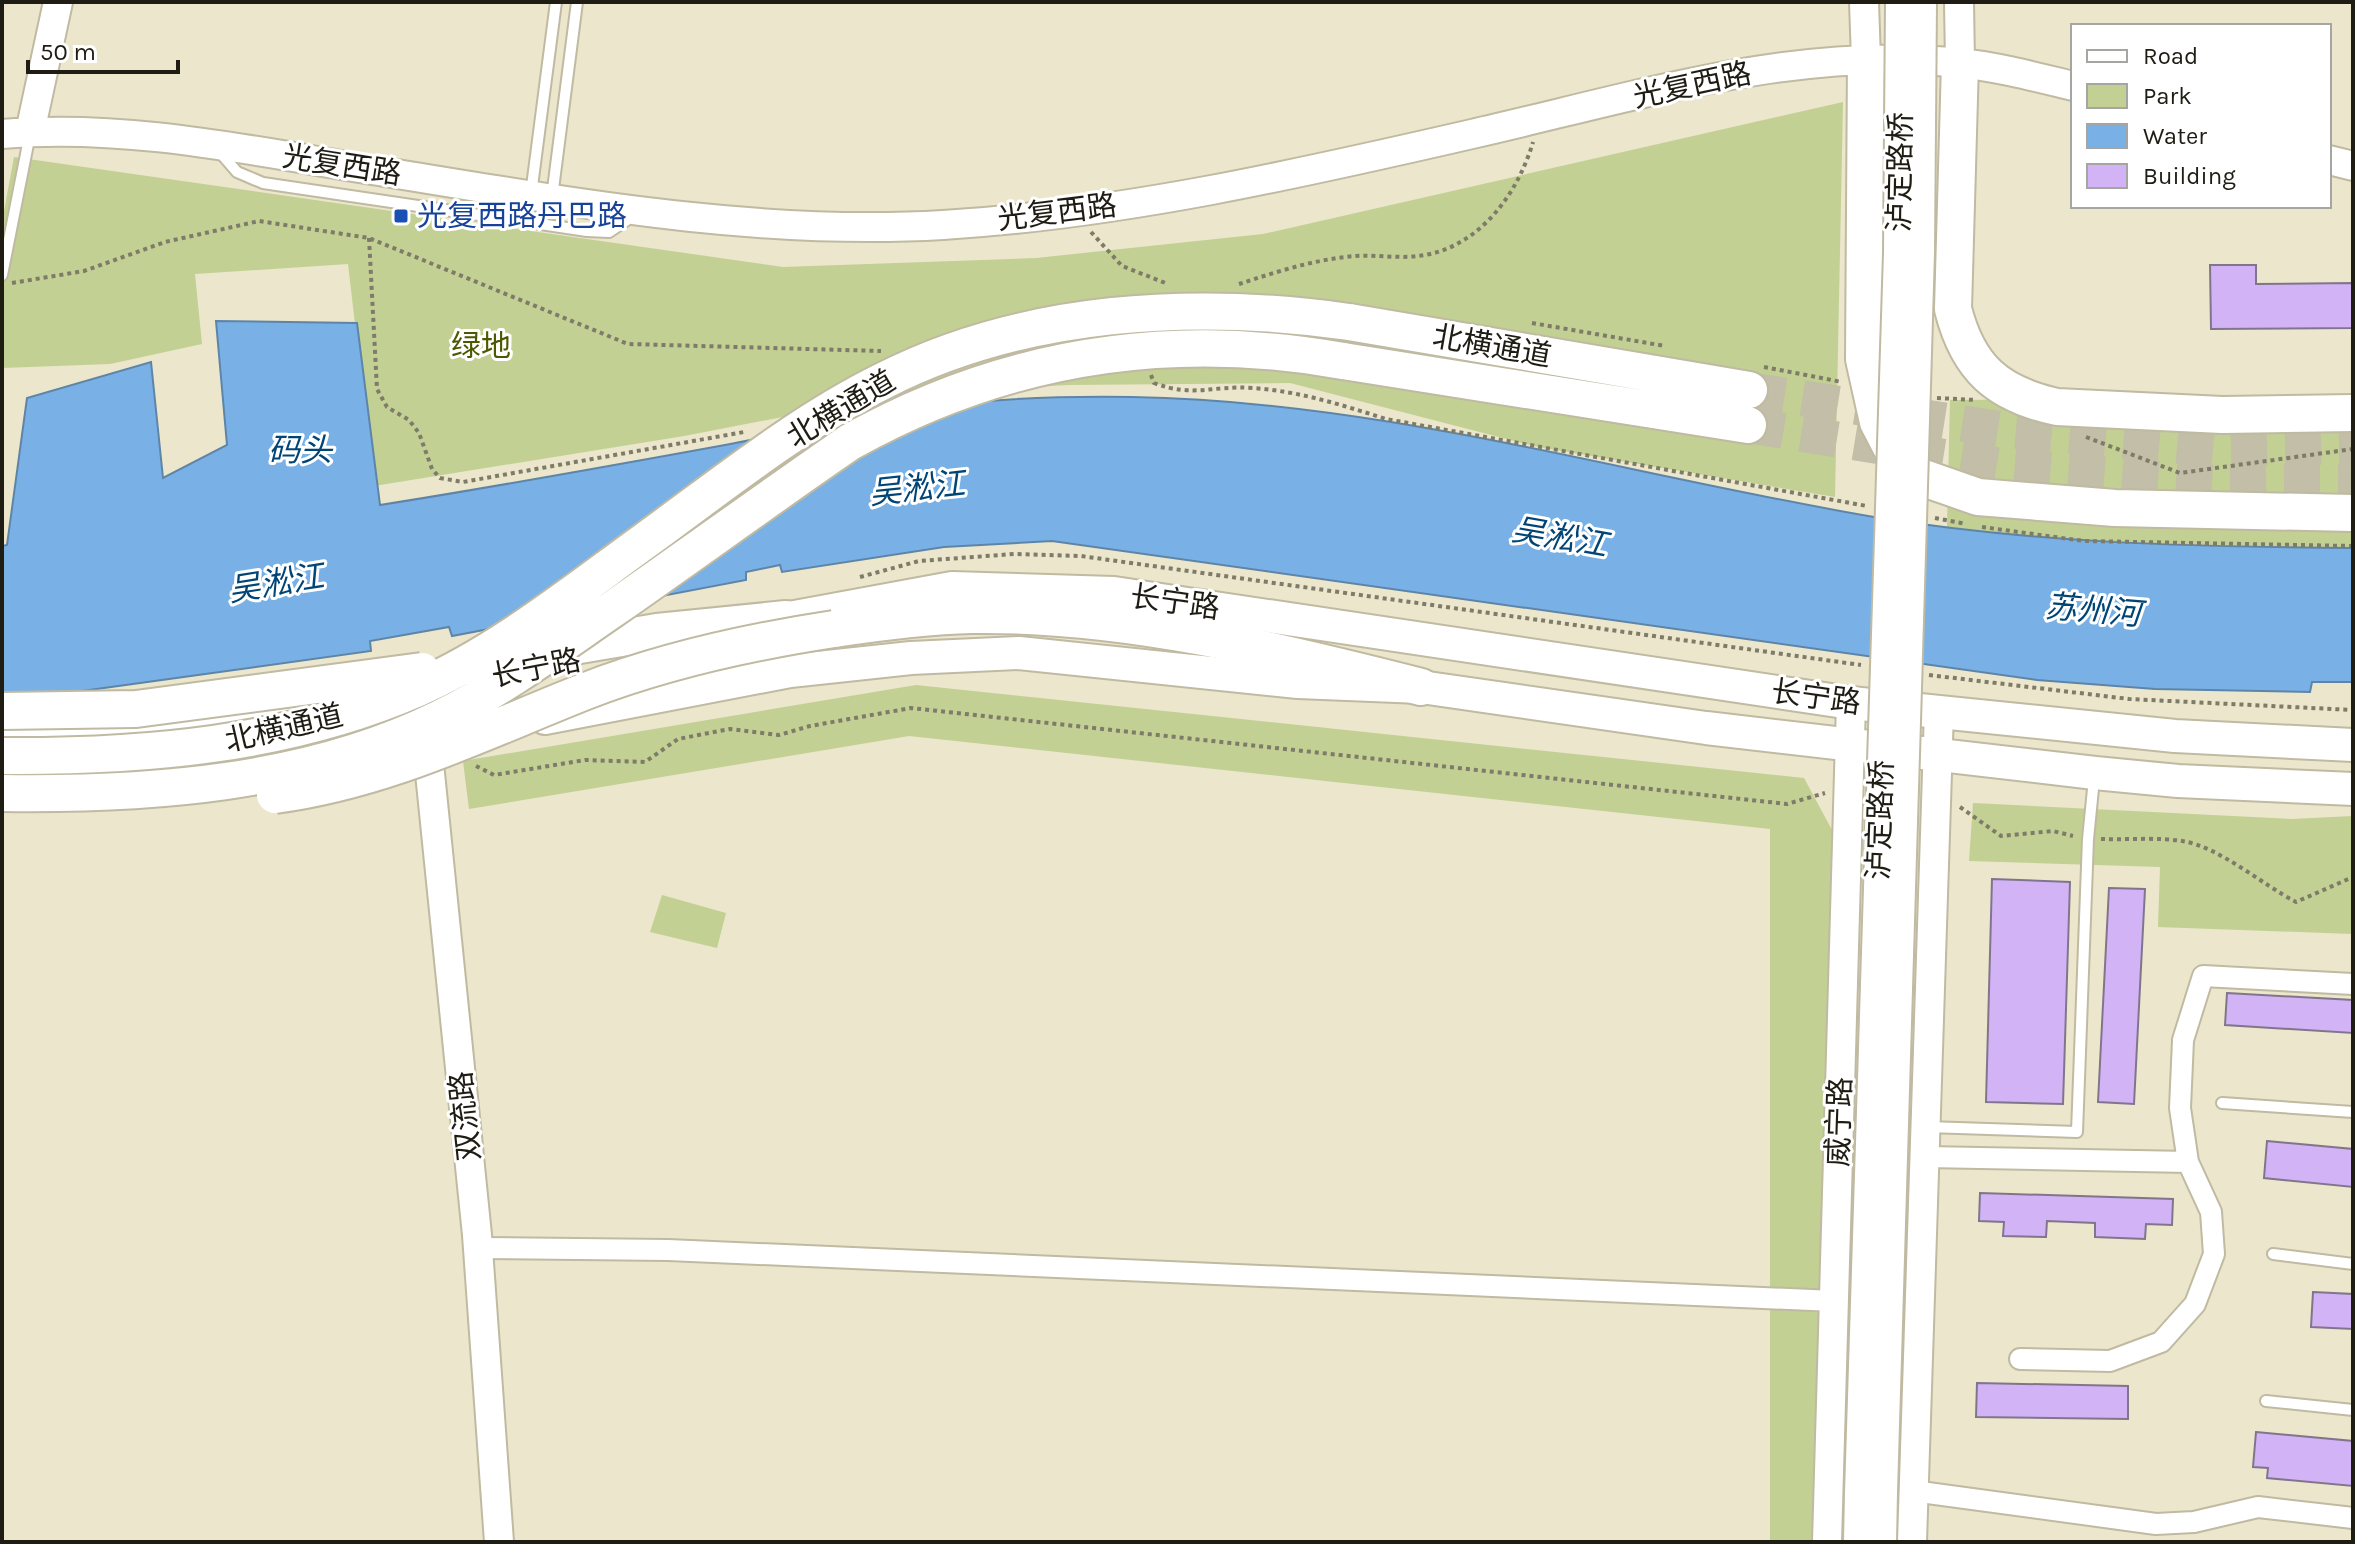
<svg xmlns="http://www.w3.org/2000/svg" width="2355" height="1544" font-family="Karla,'Noto Sans SC',sans-serif">
  <style>
    .green { fill: #c2d093 }
    .water { fill: #79b1e7; stroke: #5e85a7; stroke-width: 2 }
    .building { fill: #d2b3f6; stroke: #80768c; stroke-width: 2 }
    .lines { fill: none; stroke-linecap: round; stroke-linejoin: round }
    .highway-tunnel { stroke: #c2bea7; stroke-width: 36; stroke-dasharray: 36 18; stroke-linecap: butt }
    .lane-casing { stroke: #bfbaa1; stroke-width: 14 }
    .street-casing { stroke: #bfbaa1; stroke-width: 24 }
    .secondary-casing { stroke: #bfbaa1; stroke-width: 32 }
    .primary-casing { stroke: #bfbaa1; stroke-width: 36 }
    .highway-casing { stroke: #bfbaa1; stroke-width: 40 }
    .path { stroke: #7e7b69; stroke-width: 4; stroke-dasharray: 4 4; stroke-linecap: butt }
    .lane { stroke: #fff; stroke-width: 10 }
    .street { stroke: #fff; stroke-width: 20 }
    .secondary { stroke: #fff; stroke-width: 28 }
    .primary { stroke: #fff; stroke-width: 32 }
    .highway { stroke: #fff; stroke-width: 36 }
    .secondary-bridge-casing { stroke: #bfbaa1; stroke-width: 32; stroke-linecap: butt }
    .highway-bridge-casing { stroke: #bfbaa1; stroke-width: 40; stroke-linecap: butt }
    .secondary-bridge { stroke: #fff; stroke-width: 28 }
    .highway-bridge { stroke: #fff; stroke-width: 36 }
    .transit-dot { fill: #1a4fb4; stroke: #fff; stroke-width: 3 }
    .labels { text-anchor: middle; stroke-width: 6; stroke-linejoin: round; paint-order: stroke }
    .street-label { font-size: 30px; fill: #1f1d13; stroke: #fff }
    .transit-label { font-size: 30px; fill: #164399; stroke: #fff; text-anchor: start }
    .park-label { font-size: 30px; fill: #4d5900; stroke: #fff }
    .water-label { font-size: 32px; font-style: italic; fill: #014576; stroke: #fff }
  </style>
  <rect width="100%" height="100%" fill="#ebe6cc"/>
  <path class="green" d="M1843,102L1835,497L1538,447L1290,383L1068,385L901,394L684,436L374,486L348,264L195,274L202,344L110,364L2,368V222L14,157L783,267L1036,258L1263,234Z
    M2353,398V548C2215,547 2084,543 1947,527L1950,400Z
    M916,685L1804,778L1832,830L1814,1542H1770V829L909,736L469,809L463,761Z
    M1973,803L2292,819L2353,816V934L2158,927L2160,867L1969,861Z
    M662,895L726,913L717,948L650,932Z"/>
  <path class="water" d="M216,321L357,323L380,505C495,487 610,466 725,445C794,432 863,416 932,407C998,398 1066,396 1132,397C1385,401 1627,475 1874,517C2033,543 2192,547 2353,548V682H2312L2310,692L2155,689L2037,680L1052,541L944,547L782,572L780,565L746,572V580L452,636L449,627L370,641L371,651L2,702V546L7,545L27,398L151,362L163,478L227,445Z"/>
  <path class="building" d="M2210,265H2256V284L2353,283V328L2211,329Z
    M1992,879L2070,882L2063,1104L1986,1102Z
    M2109,888L2145,889L2134,1104L2098,1102Z
    M2227,993L2353,1000V1033L2225,1025Z
    M2267,1141L2353,1149V1187L2264,1178Z
    M1980,1193L2173,1199L2172,1225L2146,1224L2145,1239L2095,1237V1223L2047,1221L2046,1237L2003,1236L2004,1222L1979,1221Z
    M2313,1292L2353,1294V1329L2311,1327Z
    M1977,1383L2128,1386V1419L1976,1417Z
    M2256,1432L2353,1441V1486L2267,1478L2268,1468L2253,1467Z"/>
  <g class="lines">
    <path class="highway-tunnel" d="M1749,390L2005,430L2217,449L2353,446
      M1748,425L2001,466L2220,483L2353,482"/>
    <g class="lane-casing">
      <path id="lane" d="M218,150L237,172L263,183L587,231L609,232L633,216
        M531,194L556,2
        M552,197L577,2
        M2,275L30,134
        M2222,1103L2353,1112
        M1927,1127L2077,1132L2088,839L2094,779
        M2273,1254L2353,1264
        M2266,1401L2353,1410"/>
    </g>
    <g class="street-casing">
      <path id="street" d="M1926,1157L2188,1162L2180,1108L2183,1040L2203,976L2353,984
        M478,1248L668,1250L1834,1301
        M2020,1359L2110,1361L2161,1342L2195,1304L2214,1254L2211,1212L2188,1162
        M1913,1491L2156,1524L2194,1522L2258,1507L2353,1518"/>
    </g>
    <g class="secondary-casing">
      <path id="secondary" d="M1864,2L1866,60
        M1959,2L1960,63
        M30,132L58,2
        M2,134C117,124 234,147 347,166C544,197 744,237 943,225C1122,214 1298,174 1472,134C1631,98 1795,45 1960,63C1998,67 2036,77 2073,86
        M2329,160L2353,166
        M426,734L477,1235L499,1542
        M1827,1542L1851,703
        M1858,1542L1859,1493
        M1882,1542L1883,1492
        M1912,1542L1939,711"/>
    </g>
    <g class="primary-casing">
      <path id="primary" d="M762,623L952,588L1114,593L1851,703L2175,736L2353,745
        M545,718L790,671L911,658L1019,653L1298,682L1421,687L1706,728L2095,773L2178,781L2353,789
        M7,741L116,732L355,700"/>
    </g>
    <g class="highway-casing">
      <path id="highway" d="M1866,60L1864,359L1878,422L1893,451L1915,475L1978,497L2115,508L2353,513
        M1960,63L1953,309C1968,368 1997,394 2057,407L2222,415L2353,413
        M1349,322L1749,390
        M1343,361L1748,425
        M834,629C880,622 926,616 972,615C1123,613 1276,650 1421,687
        M550,650L657,632L786,619"/>
    </g>
    <path class="path" d="M1091,232L1122,266L1168,284
      M369,238L377,389L387,407L409,420L419,433L432,469L440,478L463,482L744,432
      M12,283L84,271L165,242L259,221L369,238L628,344L881,351
      M1239,284C1273,273 1309,261 1346,257C1372,253 1398,260 1425,255C1481,245 1518,193 1533,142
      M1532,323L1665,346
      M1764,367L1842,382
      M1151,375L1154,383C1194,398 1213,385 1252,388C1299,391 1342,405 1386,419L1867,506
      M1937,398L1976,400
      M2086,437L2180,473L2353,449
      M1935,518L1966,524
      M1982,527L2084,541L2353,546
      M860,577L919,561L1014,554L1081,556L1861,665
      M1929,675L2129,699L2353,710
      M476,766L494,775L585,760L645,762L678,739L730,729L779,735L810,726L911,708L1787,804L1825,793
      M1960,807L2001,836L2053,831L2073,836
      M2101,839C2128,840 2156,837 2182,841C2218,846 2263,885 2296,902L2353,877"/>
    <use href="#lane" class="lane"/>
    <use href="#street" class="street"/>
    <use href="#secondary" class="secondary"/>
    <use href="#primary" class="primary"/>
    <use href="#highway" class="highway"/>
    <g class="secondary-bridge-casing">
      <path id="secondary-bridge" d="M1883,1492L1920,252L1922,2
        M1859,1493L1898,253L1900,2"/>
    </g>
    <g class="highway-bridge-casing">
      <path id="highway-bridge" d="M2,711L136,709L422,671
        M2,756C143,757 288,745 418,688C500,652 574,592 646,540C722,485 798,423 883,381C1024,309 1194,300 1349,322
        M2,793C148,795 306,784 439,719C501,689 556,648 613,609C692,554 770,497 850,442C1004,356 1169,330 1343,361
        M275,795C387,780 482,732 586,691C666,660 749,642 834,629"/>
    </g>
    <use href="#secondary-bridge" class="secondary-bridge"/>
    <use href="#highway-bridge" class="highway-bridge"/>
  </g>
  <rect class="transit-dot" x="393" y="208" width="16" height="16" rx="4"/>
  <g class="labels">
    <g class="street-label">
      <text transform="translate(1692 85) rotate(-12)" y="10">光复西路</text>
      <text transform="translate(342 165) rotate(9)" y="10">光复西路</text>
      <text transform="translate(1900 172) rotate(-89)" y="10">泸定路桥</text>
      <text transform="translate(1057 212) rotate(-7)" y="10">光复西路</text>
      <text transform="translate(1492 346) rotate(10)" y="10">北横通道</text>
      <text transform="translate(841 409) rotate(-31)" y="10">北横通道</text>
      <text transform="translate(1175 602) rotate(8)" y="10">长宁路</text>
      <text transform="translate(536 668) rotate(-11)" y="10">长宁路</text>
      <text transform="translate(1816 697) rotate(8)" y="10">长宁路</text>
      <text transform="translate(284 728) rotate(-13)" y="10">北横通道</text>
      <text transform="translate(1880 820) rotate(-88)" y="10">泸定路桥</text>
      <text transform="translate(465 1116) rotate(-96)" y="10">双流路</text>
      <text transform="translate(1839 1122) rotate(-88)" y="10">威宁路</text>
    </g>
    <g class="transit-label">
      <text x="417" y="226">光复西路丹巴路</text>
    </g>
    <g class="park-label">
      <text x="481" y="356">绿地</text>
    </g>
    <g class="water-label">
      <text x="300" y="461">码头</text>
      <text transform="translate(917 488) rotate(-6)" y="11">吴淞江</text>
      <text transform="translate(1560 537) rotate(10)" y="11">吴淞江</text>
      <text transform="translate(276 583) rotate(-9)" y="11">吴淞江</text>
      <text transform="translate(2093 610) rotate(5)" y="11">苏州河</text>
    </g>
  </g>
  <rect width="2355" height="1544" fill="none" stroke="#1f1d13" stroke-width="8"/>
  <rect x="2071" y="24" width="260" height="184" fill="#ffffff" stroke="#a5a5a1" stroke-width="2"/>
  <rect x="2087" y="50" width="40" height="12" fill="#ffffff" stroke="#a5a5a1" stroke-width="2"/>
  <text x="2143" y="64" font-size="24" fill="#1f1d13">Road</text>
  <rect x="2087" y="84" width="40" height="24" fill="#c2d093" stroke="#a5a5a1" stroke-width="2"/>
  <text x="2143" y="104" font-size="24" fill="#1f1d13">Park</text>
  <rect x="2087" y="124" width="40" height="24" fill="#79b1e7" stroke="#a5a5a1" stroke-width="2"/>
  <text x="2143" y="144" font-size="24" fill="#1f1d13">Water</text>
  <rect x="2087" y="164" width="40" height="24" fill="#d2b3f6" stroke="#a5a5a1" stroke-width="2"/>
  <text x="2143" y="184" font-size="24" fill="#1f1d13">Building</text>
  <path d="M28 60v12h150v-12" fill="none" stroke="#1f1d13" stroke-width="4"/>
  <text x="40" y="60" font-size="24" fill="#1f1d13" stroke="#ffffff" stroke-width="6" paint-order="stroke">50 m</text>
</svg>
